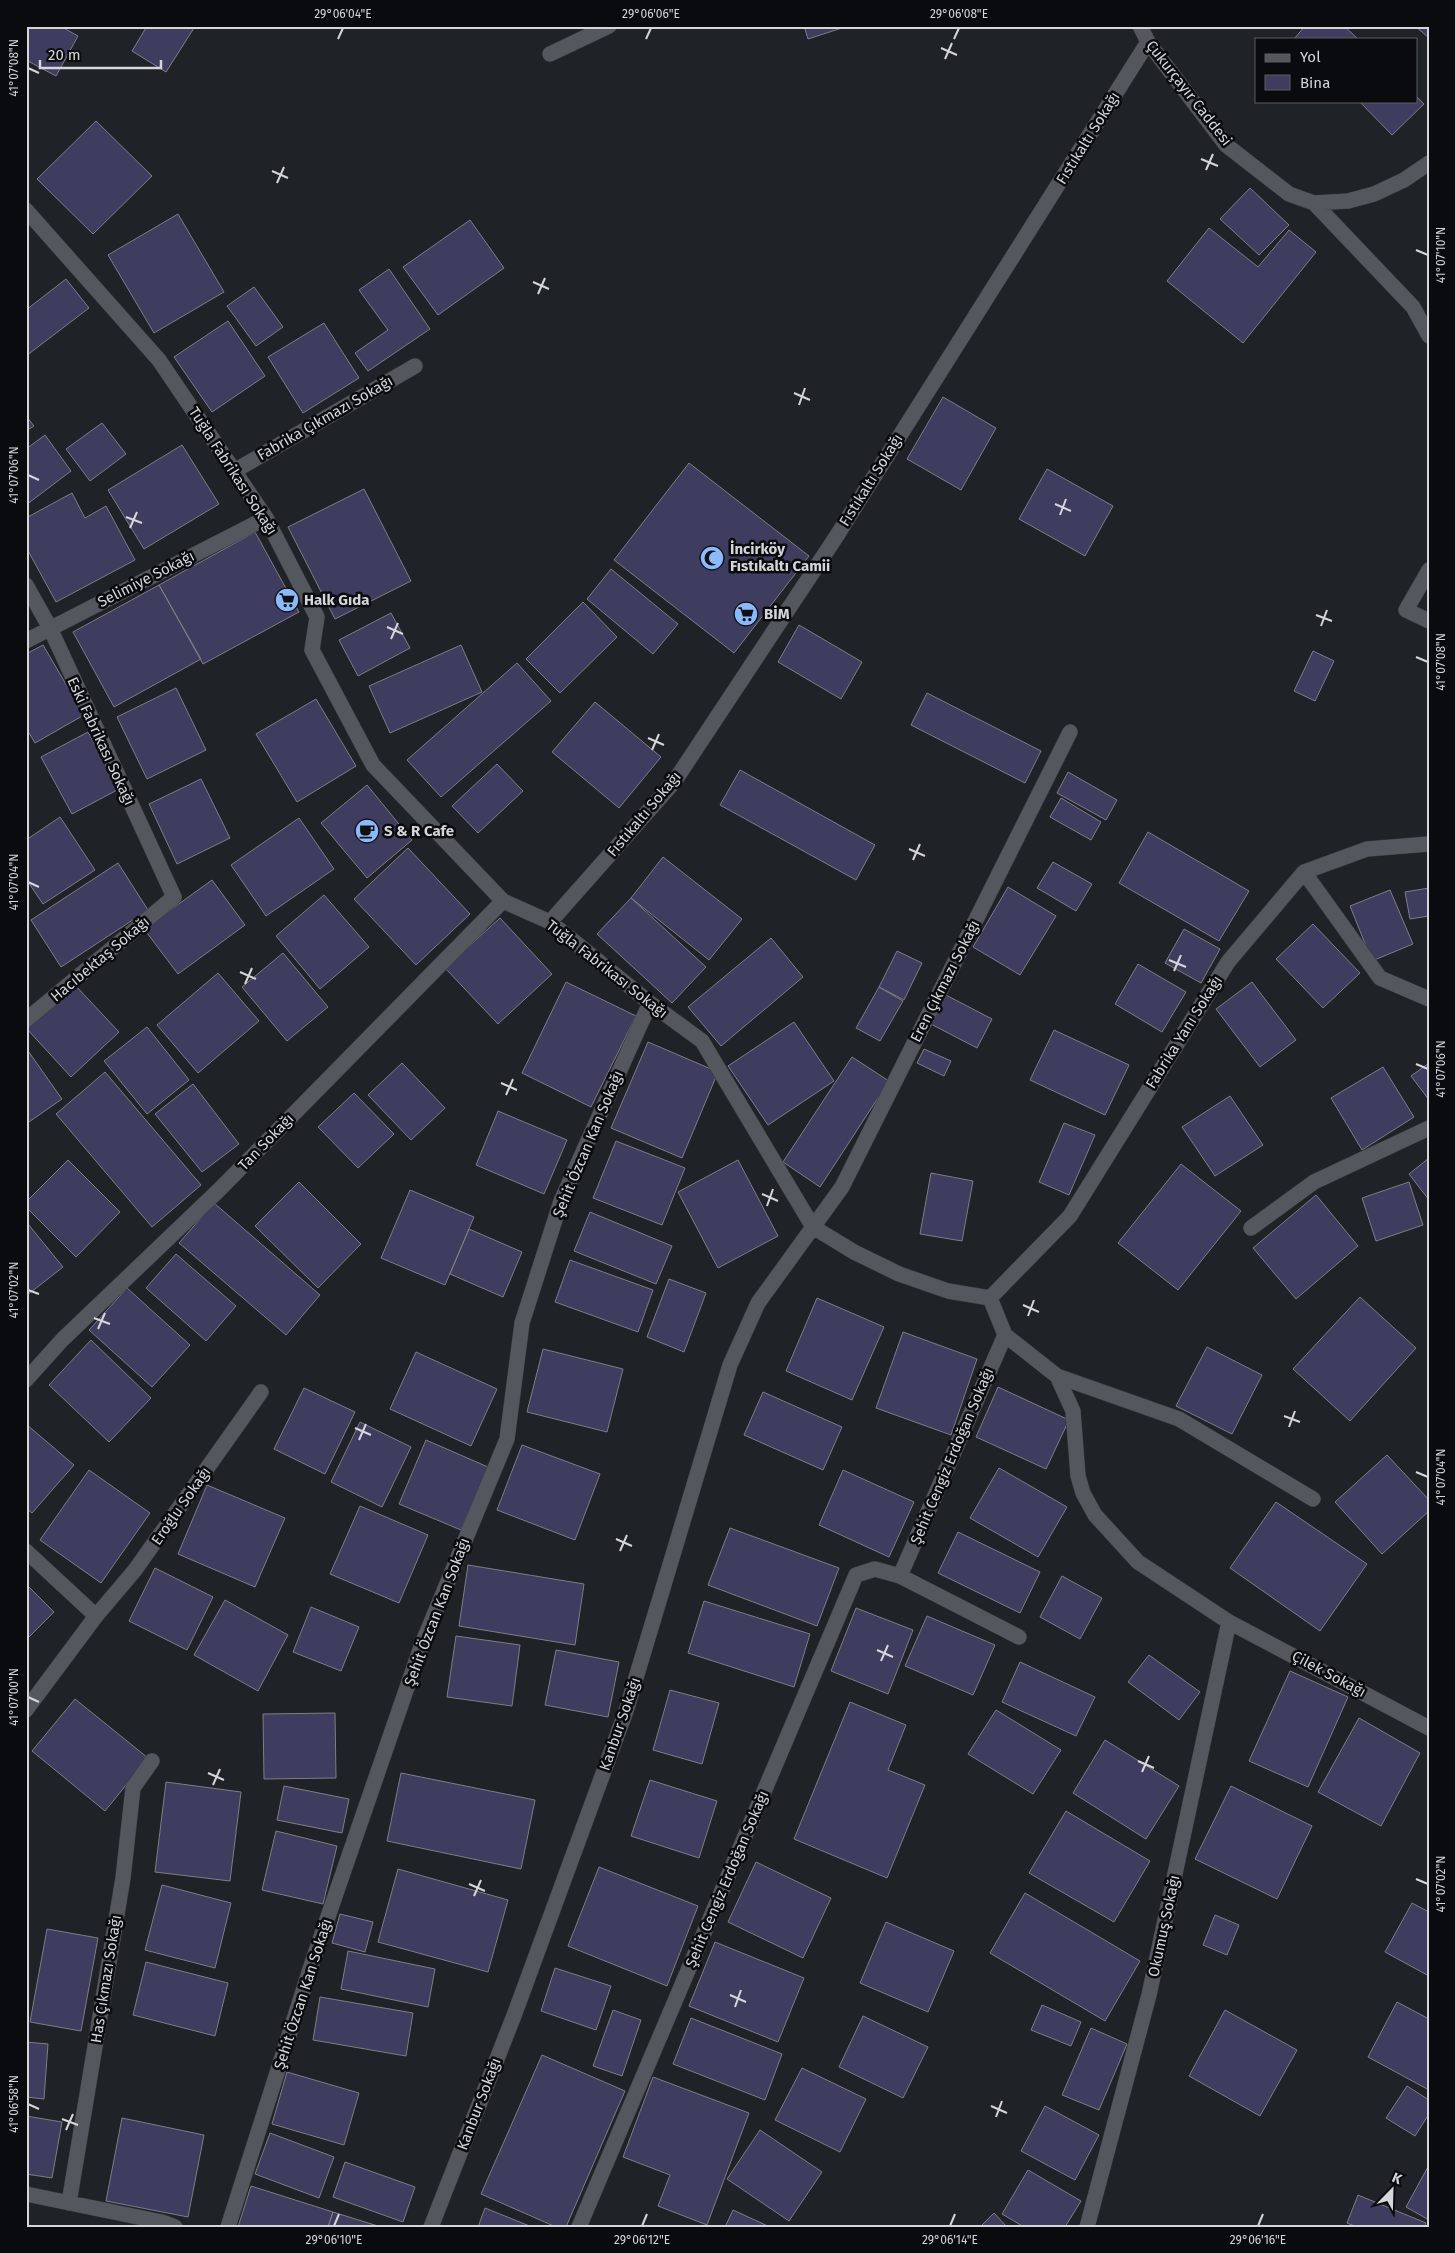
<svg xmlns="http://www.w3.org/2000/svg" width="1455" height="2253" font-family="'Fira Sans',sans-serif">
  <style>
    .building { fill: #3e3c5f; stroke: #7e7e85 }
    .lines { fill: none; stroke-linecap: round; stroke-linejoin: round }
    .lane-casing { stroke: #3a3c40; stroke-width: 16 }
    .street-casing { stroke: #3a3c40; stroke-width: 16 }
    .lane { stroke: #54585e; stroke-width: 15 }
    .street { stroke: #54585e; stroke-width: 15 }
    .ticks { fill: none; stroke: #d4d6da; stroke-width: 2 }
    .labels { text-anchor: middle; stroke-width: 5; stroke-linejoin: round; paint-order: stroke }
    .street-label { font-size: 15px; fill: #d4d6da; stroke: #0a0b0e }
    .poi-label { font-size: 15px; font-weight: bold; fill: #d4d6da; stroke: #0a0b0e; text-anchor: start }
    .neatline { fill: none; stroke: #d4d6da; stroke-width: 2 }
    .ticks-label { font-size: 12px; text-anchor: middle; fill: #d4d6da }
  </style>
  <rect width="100%" height="100%" fill="#1f2227"/>
  <path class="building" d="M26,26H60L78,36L56,76L26,60Z
    M147,26H191L194,28L166,72L132,51Z
    M804,26H848L808,39Z
    M1305,26H1344L1358,39H1294Z
    M1415,26H1429V38Z
    M1416,96L1424,104L1392,135L1359,101H1416Z
    M96,121L152,176L93,234L37,179Z
    M1250,188L1289,225L1259,255L1220,219Z
    M178,214L224,292L154,333L108,255Z
    M470,220L504,268L438,315L403,267Z
    M1209,228L1258,267L1289,230L1316,252L1243,343L1167,281Z
    M389,269L430,329L368,371L355,353L388,330L359,290Z
    M66,279L89,308L26,356V310Z
    M254,287L283,327L256,346L227,306Z
    M228,321L265,376L212,412L174,357Z
    M324,323L359,378L303,413L268,357Z
    M943,397L996,428L961,490L907,459Z
    M26,416L34,426L26,431Z
    M102,423L126,454L90,481L66,449Z
    M45,435L71,471L26,505V449Z
    M182,445L219,504L144,549L108,490Z
    M689,463L809,556L734,653L614,560Z
    M1047,469L1113,506L1085,556L1019,519Z
    M364,489L411,581L335,619L288,527Z
    M72,493L85,518L106,506L135,560L56,602L26,547V518Z
    M255,532L299,612L203,664L159,585Z
    M611,569L678,624L653,654L587,599Z
    M159,585L201,659L114,707L73,632Z
    M583,602L617,637L560,693L526,659Z
    M391,613L410,648L358,676L339,640Z
    M799,625L862,662L841,699L778,662Z
    M43,645L84,715L35,743L26,728V654Z
    M461,645L482,692L390,733L369,686Z
    M1313,651L1334,661L1315,701L1294,691Z
    M517,663L551,701L441,797L407,760Z
    M176,688L206,750L147,779L117,717Z
    M927,693L1041,751L1025,783L911,725Z
    M316,699L356,766L297,802L256,734Z
    M595,702L661,757L619,808L552,752Z
    M88,732L119,789L72,814L41,757Z
    M497,764L523,791L478,833L452,806Z
    M740,770L875,845L856,880L720,805Z
    M1068,772L1117,800L1106,820L1057,793Z
    M201,779L230,838L177,864L149,804Z
    M367,785L412,840L367,878L321,823Z
    M1061,798L1101,822L1091,840L1050,817Z
    M60,817L95,870L43,904L26,879V840Z
    M299,818L334,869L266,916L231,865Z
    M1148,832L1249,891L1219,941L1119,883Z
    M408,848L470,914L416,965L354,899Z
    M663,857L742,919L709,960L631,898Z
    M1053,862L1092,884L1076,911L1037,888Z
    M118,863L148,910L61,967L31,920Z
    M212,880L245,925L178,974L144,929Z
    M1008,887L1056,916L1020,975L973,947Z
    M1429,888V916L1410,919L1405,892Z
    M1390,890L1413,944L1372,961L1350,906Z
    M324,895L369,947L320,989L276,936Z
    M631,898L706,967L672,1003L597,934Z
    M500,918L552,974L498,1024L445,968Z
    M1313,924L1360,973L1323,1008L1276,959Z
    M1184,929L1220,949L1201,983L1165,963Z
    M771,938L803,977L721,1046L688,1007Z
    M897,951L922,963L904,1000L879,987Z
    M283,953L328,1007L287,1041L242,987Z
    M1138,964L1186,992L1162,1032L1115,1004Z
    M218,973L259,1021L198,1073L157,1025Z
    M566,982L636,1016L591,1107L522,1073Z
    M1252,982L1296,1040L1260,1067L1216,1009Z
    M75,985L119,1032L71,1077L27,1029Z
    M879,987L903,1001L880,1041L856,1028Z
    M942,993L992,1019L977,1048L927,1022Z
    M794,1022L834,1081L768,1125L728,1066Z
    M147,1027L189,1080L147,1114L104,1061Z
    M1054,1030L1129,1065L1105,1115L1030,1080Z
    M648,1042L718,1072L682,1158L611,1128Z
    M26,1048L62,1099L26,1124Z
    M924,1049L951,1061L944,1076L917,1063Z
    M852,1057L889,1081L820,1187L783,1162Z
    M402,1063L445,1108L411,1140L368,1095Z
    M1429,1063V1100L1411,1076Z
    M1383,1067L1414,1117L1362,1150L1331,1098Z
    M105,1072L201,1185L152,1227L56,1114Z
    M193,1084L239,1144L202,1172L155,1114Z
    M354,1093L394,1134L358,1168L318,1127Z
    M1230,1096L1263,1145L1215,1176L1182,1127Z
    M498,1111L567,1140L544,1194L476,1165Z
    M1064,1123L1095,1135L1069,1195L1039,1182Z
    M616,1141L685,1168L662,1225L593,1198Z
    M1429,1158V1200L1409,1174Z
    M68,1160L120,1212L76,1257L26,1207V1202Z
    M738,1160L778,1236L718,1268L678,1192Z
    M1181,1164L1241,1211L1178,1290L1118,1243Z
    M931,1173L973,1181L962,1241L920,1234Z
    M299,1182L361,1244L318,1288L255,1226Z
    M1409,1182L1423,1225L1376,1241L1362,1198Z
    M410,1190L474,1217L445,1285L381,1258Z
    M1316,1195L1358,1246L1296,1299L1253,1248Z
    M214,1203L320,1295L286,1335L179,1243Z
    M590,1212L672,1246L656,1284L574,1251Z
    M28,1224L63,1267L26,1296V1225Z
    M469,1229L522,1252L503,1297L450,1274Z
    M176,1254L236,1306L206,1341L146,1288Z
    M570,1260L653,1290L638,1332L555,1302Z
    M669,1279L706,1293L684,1352L647,1337Z
    M127,1288L190,1345L152,1387L89,1330Z
    M1360,1297L1416,1348L1350,1421L1293,1369Z
    M817,1298L884,1327L852,1400L786,1371Z
    M903,1332L977,1359L951,1435L876,1408Z
    M91,1340L151,1398L109,1442L49,1385Z
    M1207,1347L1262,1375L1232,1434L1176,1406Z
    M543,1349L623,1369L607,1432L527,1412Z
    M416,1352L497,1389L471,1446L390,1409Z
    M998,1387L1069,1420L1046,1469L976,1437Z
    M304,1388L355,1412L325,1474L274,1449Z
    M763,1392L842,1427L823,1470L744,1435Z
    M360,1422L411,1447L382,1507L331,1482Z
    M26,1424L74,1465L32,1513L26,1508Z
    M426,1440L488,1467L461,1530L399,1504Z
    M522,1445L600,1474L575,1540L497,1510Z
    M1387,1455L1429,1500V1511L1382,1554L1335,1502Z
    M999,1468L1067,1507L1038,1557L970,1518Z
    M89,1470L150,1513L101,1583L40,1540Z
    M843,1470L914,1502L889,1557L819,1525Z
    M207,1485L285,1518L255,1587L178,1554Z
    M1276,1502L1367,1564L1320,1631L1230,1568Z
    M360,1506L428,1535L399,1603L330,1574Z
    M730,1528L839,1568L817,1626L708,1585Z
    M958,1532L1040,1572L1020,1613L938,1573Z
    M468,1565L584,1584L575,1645L459,1626Z
    M155,1568L213,1597L187,1650L129,1621Z
    M1062,1576L1102,1598L1080,1639L1040,1617Z
    M26,1584L54,1612L26,1640Z
    M225,1600L288,1635L258,1691L194,1655Z
    M704,1601L810,1634L794,1687L688,1653Z
    M311,1607L359,1627L341,1671L293,1652Z
    M856,1608L913,1630L888,1694L831,1671Z
    M927,1616L995,1645L973,1695L905,1666Z
    M456,1636L520,1645L512,1706L447,1697Z
    M556,1650L619,1662L608,1717L545,1705Z
    M1149,1655L1200,1692L1179,1720L1128,1682Z
    M1020,1662L1095,1697L1076,1736L1002,1702Z
    M1290,1671L1348,1697L1308,1787L1249,1761Z
    M670,1690L719,1703L702,1764L653,1750Z
    M75,1699L148,1758L105,1811L32,1751Z
    M850,1702L906,1725L888,1770L925,1785L887,1878L794,1839Z
    M996,1710L1061,1750L1033,1794L968,1754Z
    M335,1713L336,1778L264,1779L263,1714Z
    M1359,1718L1420,1753L1381,1826L1318,1792Z
    M1105,1740L1179,1786L1146,1839L1073,1793Z
    M401,1773L535,1800L521,1869L387,1841Z
    M650,1780L717,1801L699,1858L631,1836Z
    M166,1782L241,1792L230,1881L155,1872Z
    M284,1786L349,1799L342,1833L277,1820Z
    M1231,1786L1312,1826L1277,1899L1195,1859Z
    M1066,1811L1150,1861L1114,1922L1029,1873Z
    M276,1831L337,1846L323,1904L262,1890Z
    M756,1862L831,1898L803,1958L728,1922Z
    M599,1867L698,1906L667,1986L568,1946Z
    M398,1869L508,1900L488,1972L378,1942Z
    M162,1885L231,1903L215,1968L145,1950Z
    M1025,1893L1140,1961L1105,2021L990,1953Z
    M1412,1903L1429,1912V1976L1385,1952Z
    M340,1914L373,1922L365,1952L332,1943Z
    M1215,1915L1239,1925L1227,1955L1203,1945Z
    M886,1922L954,1951L928,2012L860,1983Z
    M47,1929L98,1938L81,2031L30,2022Z
    M715,1942L804,1978L778,2042L689,2006Z
    M348,1951L435,1969L428,2007L341,1989Z
    M146,1962L228,1983L215,2036L133,2015Z
    M555,1968L611,1986L596,2030L541,2011Z
    M320,1997L413,2013L406,2056L313,2040Z
    M1397,2002L1429,2019V2090L1368,2057Z
    M1042,2005L1081,2022L1071,2046L1031,2030Z
    M613,2010L641,2020L622,2076L593,2066Z
    M1225,2010L1297,2050L1260,2116L1189,2076Z
    M863,2016L928,2047L903,2098L839,2067Z
    M691,2018L782,2054L765,2100L673,2064Z
    M1091,2028L1127,2044L1099,2110L1062,2095Z
    M26,2042L48,2044L44,2099L26,2097Z
    M542,2055L625,2091L566,2227H556L481,2194Z
    M802,2068L866,2099L840,2152L775,2120Z
    M287,2072L359,2093L344,2145L272,2124Z
    M653,2077L749,2113L707,2225L658,2206L670,2175L623,2157Z
    M1407,2086L1429,2100V2114L1415,2136L1386,2118Z
    M1045,2106L1099,2135L1075,2180L1021,2151Z
    M26,2116L62,2122L52,2178L26,2174Z
    M122,2118L204,2135L188,2217L106,2201Z
    M760,2130L822,2172L789,2221L727,2179Z
    M270,2133L334,2157L319,2198L255,2174Z
    M345,2162L415,2187L403,2222L333,2197Z
    M1429,2165V2220L1406,2207Z
    M1028,2170L1081,2201L1065,2227H1024L1002,2214Z
    M251,2186L333,2212L328,2227H238Z
    M1358,2195L1426,2223L1424,2227H1357L1347,2223Z
    M485,2208L532,2227H478Z
    M733,2210L770,2227H725Z
    M333,2212L381,2227H328Z
    M994,2213L1007,2227H980Z"/>
  <g class="lines">
    <g class="lane-casing">
      <path id="lane" d="M550,54L609,26"/>
    </g>
    <g class="street-casing">
      <path id="street" d="M1140,26L1148,42L1226,145L1289,194L1314,203L1348,201L1374,194L1404,180L1429,163
        M1314,203L1413,307L1429,336
        M26,210L159,360L266,518L317,617L312,650L373,765L503,901L550,922L650,1003L702,1041L813,1227L854,1252L899,1274L948,1291L990,1298
        M236,470L415,366
        M1429,570L1406,610L1429,621
        M26,585L50,628L174,897L26,1020
        M26,641L266,518
        M1304,872L1380,978L1429,999
        M550,922L674,782L836,537L1148,42
        M1251,1228L1314,1182L1429,1128
        M990,1298L1070,1216L1228,962L1304,872L1367,849L1429,844
        M990,1298L1005,1335L1057,1376L1073,1411L1078,1476L1083,1493L1095,1515L1138,1562L1229,1622L1429,1728
        M1057,1376L1179,1419L1313,1499
        M26,1380L62,1340L220,1189L503,901
        M26,1551L96,1616
        M900,1576L1005,1335
        M26,1710L96,1616L135,1570L261,1392
        M26,2194L162,2222L175,2227
        M69,2203L123,1878L133,1788L152,1761
        M228,2227L312,1963L422,1644L507,1439L522,1323L561,1201L650,1003
        M431,2227L515,2013L626,1711L730,1365L758,1303L842,1187L1070,732
        M579,2227L856,1575L875,1569L900,1576L1019,1637
        M1087,2227L1149,1995L1229,1622"/>
    </g>
    <use href="#lane" class="lane"/>
    <use href="#street" class="street"/>
  </g>
  <path class="ticks" d="M338,39L343,28M646,39L651,28M954,39L959,28M941,48L957,55M945,59L952,43M28,68L39,73M1201,159L1218,166M1206,170L1213,154M272,171L288,178M277,183L284,167M1416,250L1428,255M533,282L549,289M538,294L545,278M794,393L810,400M799,405L805,388M28,475L39,480M1055,504L1071,511M1060,515L1066,499M126,517L142,523M130,528L137,512M1316,615L1332,621M1321,626L1327,610M387,627L403,634M391,639L398,623M1416,657L1428,662M648,738L664,745M652,750L659,734M909,849L925,856M913,860L920,844M28,882L39,887M1169,960L1186,967M1174,971L1181,955M240,972L256,979M245,984L252,968M1416,1064L1428,1069M501,1083L517,1090M506,1095L513,1079M762,1194L778,1201M767,1206L773,1189M28,1290L39,1294M1023,1305L1039,1312M1028,1316L1034,1300M94,1318L110,1324M98,1329L105,1313M1284,1416L1300,1422M1289,1427L1295,1411M355,1428L371,1435M359,1440L366,1424M1416,1472L1428,1477M616,1539L632,1546M620,1551L627,1535M877,1650L893,1657M881,1661L888,1645M28,1697L39,1702M1138,1761L1154,1768M1142,1772L1149,1756M208,1773L224,1780M213,1785L220,1769M1416,1879L1428,1884M469,1884L485,1891M474,1896L481,1880M730,1995L746,2002M735,2007L741,1990M28,2104L39,2109M991,2106L1007,2113M996,2117L1002,2101M62,2119L78,2125M66,2130L73,2114M334,2226L339,2214M642,2226L647,2214M950,2226L955,2214M1258,2226L1263,2214"/>
  <defs>
    <g id="mosque-disc" transform="scale(1.25)"><circle r="9.5" fill="#8bbafc" stroke="#0a0b0e"/><path d="M3.5-4.9A6 6 0 1 0 3.5 4.9A5 5 0 1 1 3.5-4.9Z" fill="#111"/></g>
    <g id="supermarket-disc" transform="scale(1.25)"><circle r="9.5" fill="#8bbafc" stroke="#0a0b0e"/><path d="M-6-5.5h2.5l.6 2H6L4.5 2H-2.5L-4.4-4H-6ZM-1.5 3.2a1.3 1.3 0 1 0 .1 0ZM3 3.2a1.3 1.3 0 1 0 .1 0Z" fill="#111"/></g>
    <g id="cafe-disc" transform="scale(1.25)"><circle r="9.5" fill="#8bbafc" stroke="#0a0b0e"/><path d="M-5.5-4.5H6V0H3Q3 3.5 0 3.5H-2.5Q-5.5 3.5-5.5 0ZM3-3.2v2h1.7v-2ZM-6 4.5H4V6H-6Z" fill="#111"/></g>
  </defs>
  <g fill-rule="evenodd">
    <use href="#mosque-disc" x="712" y="558"/>
    <use href="#supermarket-disc" x="287" y="600"/>
    <use href="#supermarket-disc" x="746" y="614"/>
    <use href="#cafe-disc" x="367" y="831"/>
  </g>
  <g class="labels">
    <g class="street-label">
      <text transform="translate(1189 93) rotate(52)" y="5">Çukurçayır Caddesi</text>
      <text transform="translate(1088 138) rotate(-58)" y="5">Fıstıkaltı Sokağı</text>
      <text transform="translate(325 418) rotate(-30)" y="5">Fabrika Çıkmazı Sokağı</text>
      <text transform="translate(233 471) rotate(57)" y="5">Tuğla Fabrikası Sokağı</text>
      <text transform="translate(871 480) rotate(-58)" y="5">Fıstıkaltı Sokağı</text>
      <text transform="translate(146 579) rotate(-27)" y="5">Selimiye Sokağı</text>
      <text transform="translate(101 741) rotate(65)" y="5">Eski Fabrikası Sokağı</text>
      <text transform="translate(644 814) rotate(-50)" y="5">Fıstıkaltı Sokağı</text>
      <text transform="translate(100 959) rotate(-40)" y="5">Hacıbektaş Sokağı</text>
      <text transform="translate(607 969) rotate(38)" y="5">Tuğla Fabrikası Sokağı</text>
      <text transform="translate(945 981) rotate(-63)" y="5">Eren Çıkmazı Sokağı</text>
      <text transform="translate(1184 1032) rotate(-58)" y="5">Fabrika Yanı Sokağı</text>
      <text transform="translate(266 1142) rotate(-46)" y="5">Tan Sokağı</text>
      <text transform="translate(588 1144) rotate(-67)" y="5">Şehit Özcan Kan Sokağı</text>
      <text transform="translate(952 1456) rotate(-67)" y="5">Şehit Cengiz Erdoğan Sokağı</text>
      <text transform="translate(181 1506) rotate(-55)" y="5">Eroğlu Sokağı</text>
      <text transform="translate(437 1612) rotate(-69)" y="5">Şehit Özcan Kan Sokağı</text>
      <text transform="translate(1329 1674) rotate(28)" y="5">Çilek Sokağı</text>
      <text transform="translate(620 1724) rotate(-71)" y="5">Kanbur Sokağı</text>
      <text transform="translate(727 1879) rotate(-67)" y="5">Şehit Cengiz Erdoğan Sokağı</text>
      <text transform="translate(1164 1926) rotate(-78)" y="5">Okumuş Sokağı</text>
      <text transform="translate(106 1979) rotate(-81)" y="5">Has Çıkmazı Sokağı</text>
      <text transform="translate(303 1994) rotate(-72)" y="5">Şehit Özcan Kan Sokağı</text>
      <text transform="translate(479 2104) rotate(-69)" y="5">Kanbur Sokağı</text>
    </g>
    <g class="poi-label">
      <text x="730" y="554">İncirköy<tspan x="730" dy="17">Fıstıkaltı Camii</tspan></text>
      <text x="304" y="605">Halk Gıda</text>
      <text x="764" y="619">BİM</text>
      <text x="384" y="836">S &amp; R Cafe</text>
    </g>
  </g>
  <rect width="1455" height="2253" fill="none" stroke="#0a0b0e" stroke-width="55"/>
  <rect x="1255" y="38" width="162" height="65" fill="#0a0b0e" stroke="#5b5c60"/>
  <rect x="1265" y="54" width="25" height="8" fill="#54585e" stroke="#5b5c60"/>
  <text x="1300" y="62" font-size="15" fill="#d4d6da">Yol</text>
  <rect x="1265" y="75" width="25" height="15" fill="#3e3c5f" stroke="#5b5c60"/>
  <text x="1300" y="88" font-size="15" fill="#d4d6da">Bina</text>
  <g transform="translate(1392 2190) rotate(23)" stroke="#0a0b0e" stroke-width="4" paint-order="stroke">
  <path d="M0-4L9 19L0 12L-9 19Z" fill="#d4d6da"/>
  <text y="-8" font-size="14" font-weight="bold" text-anchor="middle" fill="#d4d6da">K</text>
  </g>
  <path d="M40 60v8h121v-8" fill="none" stroke="#d4d6da" stroke-width="2.5"/>
  <text x="48" y="60" font-size="15" fill="#d4d6da" stroke="#0a0b0e" stroke-width="4" paint-order="stroke">20 m</text>
  <rect x="28" y="28" width="1400" height="2198" class="neatline"/>
  <g class="ticks-label">
    <text x="343" y="18">29°06'04"E</text>
    <text x="651" y="18">29°06'06"E</text>
    <text x="959" y="18">29°06'08"E</text>
    <text transform="translate(14 68) rotate(-90)" y="4">41°07'08"N</text>
    <text transform="translate(1441 255) rotate(-90)" y="4">41°07'10"N</text>
    <text transform="translate(14 475) rotate(-90)" y="4">41°07'06"N</text>
    <text transform="translate(1441 662) rotate(-90)" y="4">41°07'08"N</text>
    <text transform="translate(14 882) rotate(-90)" y="4">41°07'04"N</text>
    <text transform="translate(1441 1069) rotate(-90)" y="4">41°07'06"N</text>
    <text transform="translate(14 1290) rotate(-90)" y="4">41°07'02"N</text>
    <text transform="translate(1441 1477) rotate(-90)" y="4">41°07'04"N</text>
    <text transform="translate(14 1697) rotate(-90)" y="4">41°07'00"N</text>
    <text transform="translate(1441 1884) rotate(-90)" y="4">41°07'02"N</text>
    <text transform="translate(14 2104) rotate(-90)" y="4">41°06'58"N</text>
    <text x="334" y="2244">29°06'10"E</text>
    <text x="642" y="2244">29°06'12"E</text>
    <text x="950" y="2244">29°06'14"E</text>
    <text x="1258" y="2244">29°06'16"E</text>
  </g>
</svg>
